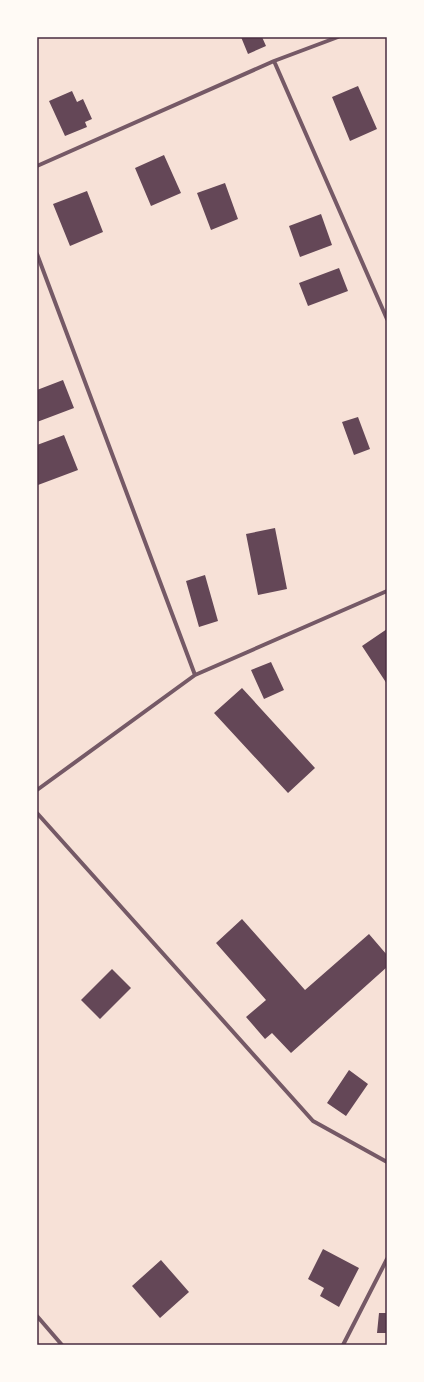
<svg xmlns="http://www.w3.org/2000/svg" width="424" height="1382" font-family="Roboto,sans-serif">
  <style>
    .building { fill: #644757 }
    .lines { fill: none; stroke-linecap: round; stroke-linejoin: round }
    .minor { stroke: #755966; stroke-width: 4 }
    .neatline { fill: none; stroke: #4a2c40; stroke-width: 1.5 }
  </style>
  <rect width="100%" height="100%" fill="#f7e1d7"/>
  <path class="building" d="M241,37H262L266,46L248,54Z
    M358,86L377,129L350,141L332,97Z
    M72,91L77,102L83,99L92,119L85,122L87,127L65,136L49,101Z
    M164,155L181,193L151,206L135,168Z
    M225,183L238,219L211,230L197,193Z
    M87,191L103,232L70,246L53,204Z
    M321,214L332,245L300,257L289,226Z
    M339,268L348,291L308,306L299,283Z
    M63,380L74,408L37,422V390Z
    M358,417L370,449L354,455L342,422Z
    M64,435L78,470L38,485L37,445Z
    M275,528L287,589L258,595L246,534Z
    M205,575L218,621L199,627L186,581Z
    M387,629V684L362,646Z
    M271,662L284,690L264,699L251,670Z
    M242,688L315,768L288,793L214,713Z
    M242,919L305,990L369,934L387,955V967L291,1053L272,1033L265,1039L246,1017L266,1000L216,943Z
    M112,969L131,988L100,1019L81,1000Z
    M349,1070L368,1084L346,1116L327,1103Z
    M323,1249L359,1268L339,1307L320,1296L324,1288L308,1279Z
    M161,1260L189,1292L160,1318L132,1286Z
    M379,1313H387V1333H377Z"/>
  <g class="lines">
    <path class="minor" d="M274,61L387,319
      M37,166L274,61L338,37
      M37,254L195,675
      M37,790L195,675L387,591
      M37,813L313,1121L387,1162
      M37,1316L62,1345
      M343,1345L387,1259"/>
  </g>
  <rect width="424" height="1382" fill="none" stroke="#fffaf5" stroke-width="76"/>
  <rect x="38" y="38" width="348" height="1306" class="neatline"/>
</svg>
